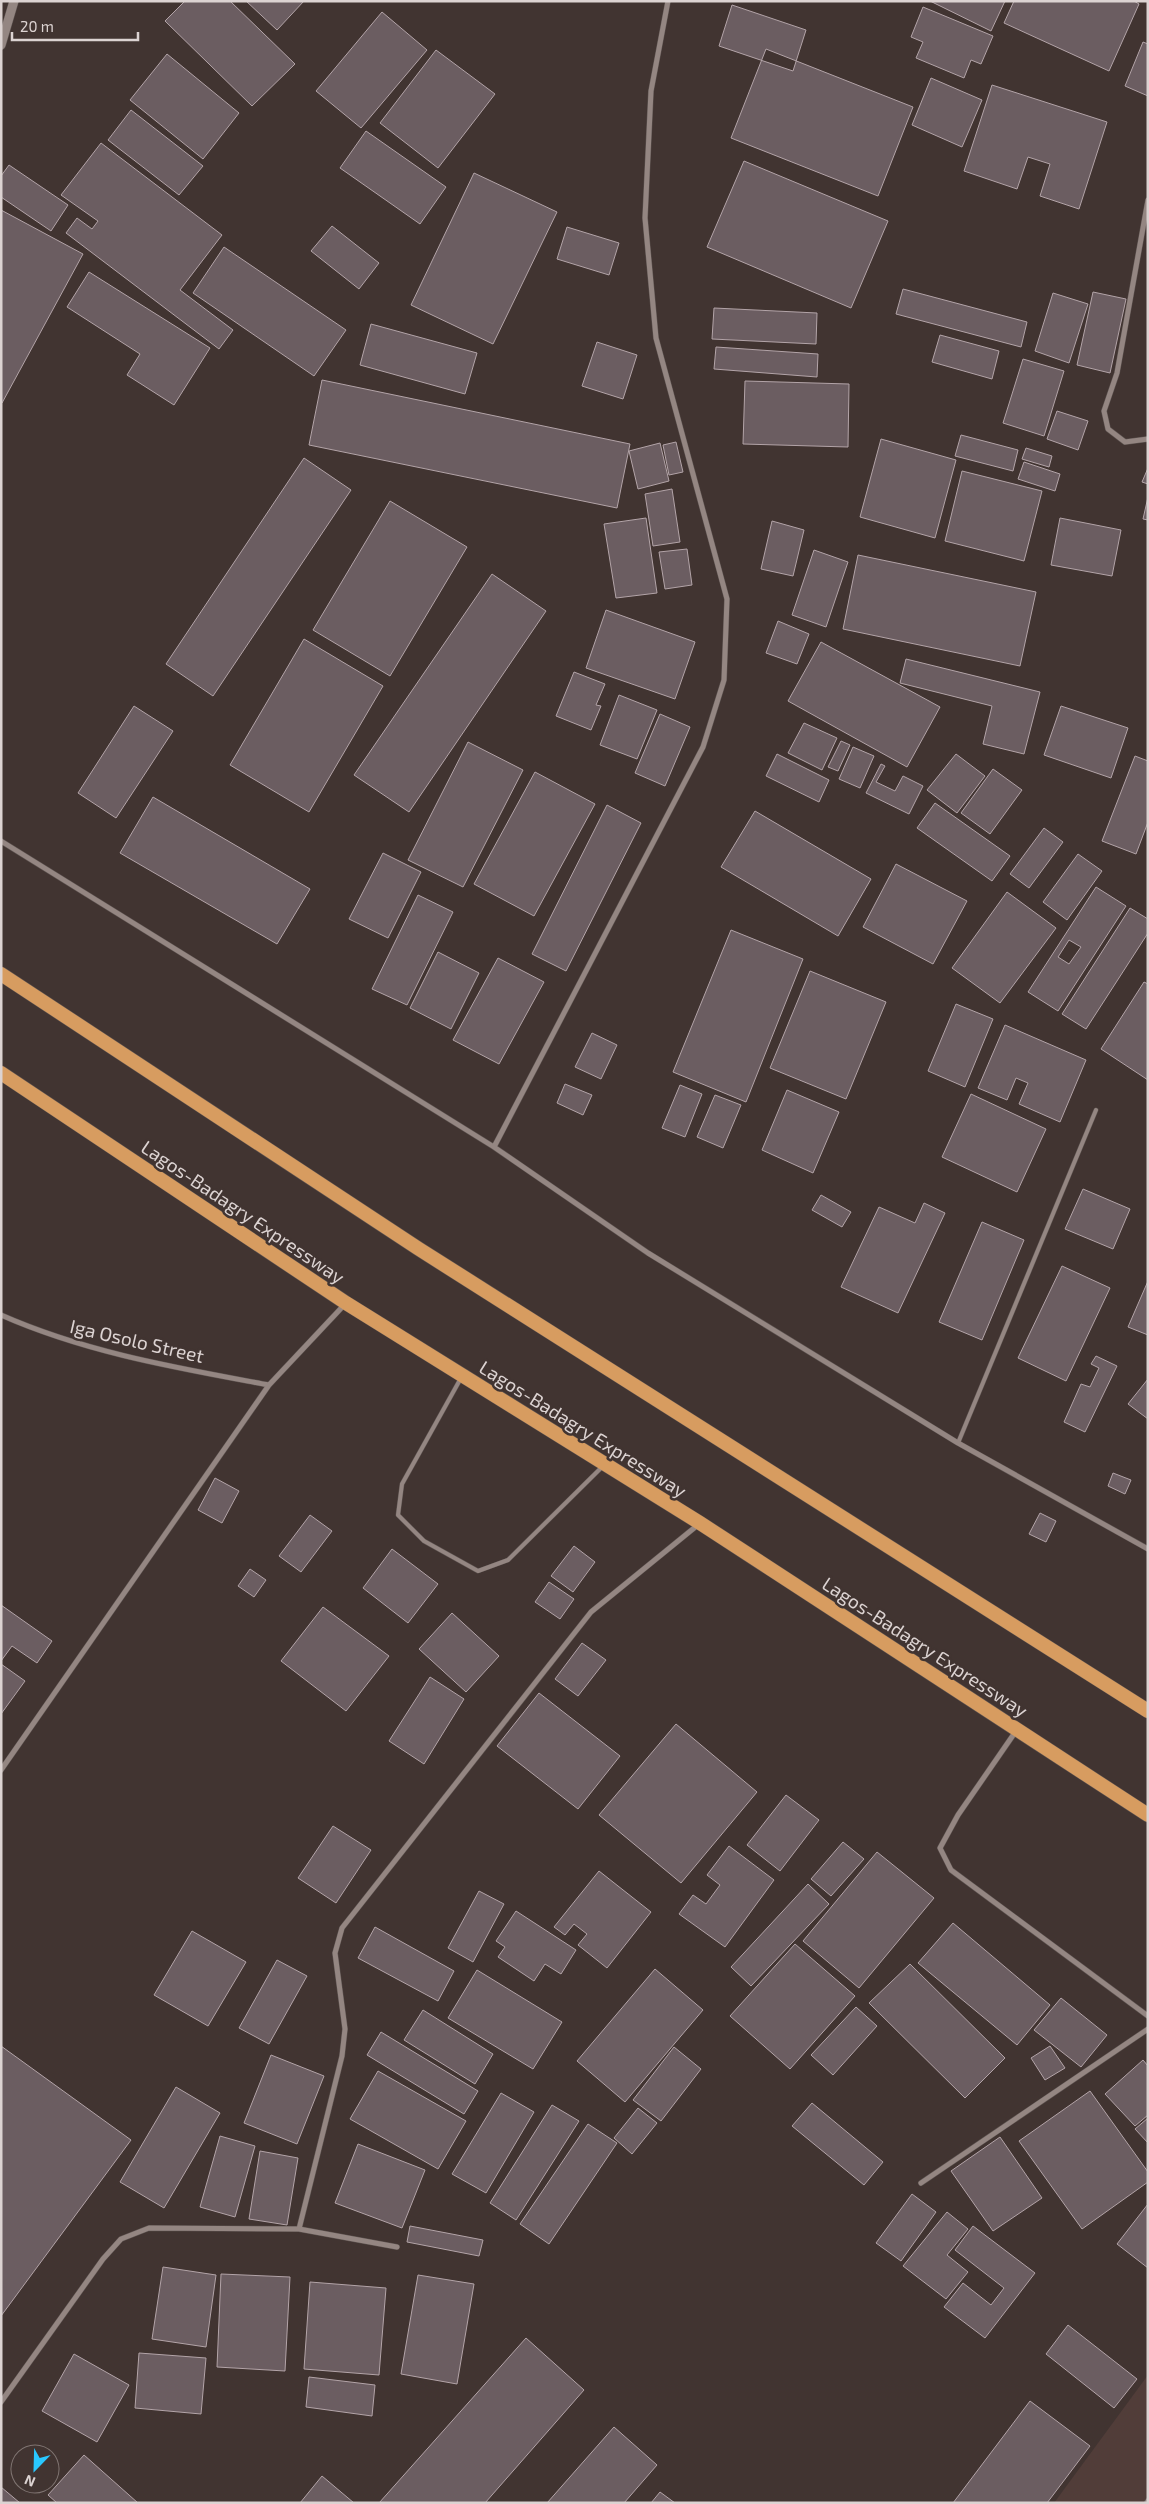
<svg xmlns="http://www.w3.org/2000/svg" width="1149" height="2504" font-family="'Exo 2',sans-serif">
  <style>
    .built { fill: #513d39 }
    .building { fill: #6b5d61; stroke: #b3a4a8; fill-rule: evenodd }
    .lines { fill: none; stroke-linecap: round; stroke-linejoin: round }
    .service-casing { stroke: #5d5350; stroke-width: 5 }
    .minor-casing { stroke: #5d5350; stroke-width: 6 }
    .tertiary-casing { stroke: #5d5350; stroke-width: 10 }
    .trunk-casing { stroke: #5d5350; stroke-width: 15 }
    .service { stroke: #948682; stroke-width: 4 }
    .minor { stroke: #948682; stroke-width: 5 }
    .tertiary { stroke: #948682; stroke-width: 9 }
    .trunk { stroke: #d79c60; stroke-width: 14 }
    .labels { text-anchor: middle; stroke-width: 5; stroke-linejoin: round; paint-order: stroke }
    .street-label { font-size: 19px; fill: #dcd3d2; stroke: #413431 }
  </style>
  <rect width="100%" height="100%" fill="#413431"/>
  <path class="built" d="M1148,2375V2503H1054Z"/>
  <path class="building" d="M185,1H230L295,64L252,106L165,21Z
    M246,1H304L277,30Z
    M930,1H1005L991,31Z
    M1014,1H1134L1139,4L1109,71L1004,23Z
    M732,5L806,30L793,71L719,46Z
    M923,7L993,36L981,64L971,60L964,78L916,58L923,42L911,37Z
    M382,12L427,50L361,128L316,91Z
    M1143,42L1148,44V96L1125,86Z
    M766,49L913,107L878,196L731,138Z
    M436,50L495,94L438,168L380,123Z
    M167,54L239,113L203,159L130,100Z
    M931,78L982,100L962,147L912,125Z
    M992,85L1107,122L1079,209L1040,196L1050,164L1028,157L1017,189L964,171Z
    M131,110L203,166L179,195L108,140Z
    M366,131L446,187L420,224L340,168Z
    M101,143L222,235L180,290L233,330L219,349L66,233L77,218L92,229L98,221L61,195Z
    M744,161L888,221L851,308L707,247Z
    M9,165L68,205L51,231L1,197V176Z
    M474,173L557,212L493,344L411,305Z
    M1,210L83,254L2,403H1Z
    M332,226L379,263L359,289L311,251Z
    M567,227L619,243L609,275L557,259Z
    M224,247L346,330L314,376L193,293Z
    M89,272L210,348L174,405L127,375L140,354L67,307Z
    M903,289L1027,322L1021,347L896,314Z
    M1093,292L1126,299L1110,373L1077,365Z
    M1053,293L1088,304L1069,363L1035,351Z
    M714,308L817,313L816,344L712,339Z
    M371,324L477,353L465,394L360,365Z
    M940,335L999,351L992,379L932,362Z
    M597,342L637,355L623,399L582,386Z
    M716,347L818,354L817,377L714,369Z
    M1023,359L1064,371L1044,436L1003,423Z
    M322,380L630,444L617,508L309,445Z
    M745,381L849,384L848,447L743,444Z
    M1057,411L1088,421L1078,450L1047,439Z
    M961,435L1018,450L1013,471L955,456Z
    M881,439L956,460L935,538L860,517Z
    M676,442L683,472L669,475L663,445Z
    M660,443L669,481L638,489L629,451Z
    M1026,448L1052,456L1049,467L1022,459Z
    M304,458L351,490L213,696L166,664Z
    M1024,462L1060,474L1055,491L1018,479Z
    M1148,468V484L1142,482Z
    M962,471L1042,491L1024,561L945,541Z
    M672,489L680,542L653,546L645,494Z
    M1148,497V520L1143,519Z
    M390,501L467,547L390,676L313,630Z
    M646,518L657,593L616,598L604,524Z
    M1060,518L1121,530L1112,576L1051,565Z
    M772,521L804,530L793,576L761,569Z
    M687,549L692,585L665,589L659,552Z
    M814,550L848,562L826,627L792,615Z
    M858,555L1036,592L1020,666L843,629Z
    M492,574L546,611L409,812L354,775Z
    M606,610L695,642L675,699L586,668Z
    M778,621L809,634L797,664L766,653Z
    M304,639L383,686L309,812L230,765Z
    M821,642L940,707L907,767L788,701Z
    M906,659L1040,692L1024,754L983,744L992,706L900,683Z
    M574,672L605,684L596,705L601,706L591,730L556,716Z
    M619,695L657,710L637,759L600,745Z
    M134,706L173,731L116,818L78,793Z
    M1061,706L1128,728L1111,778L1044,755Z
    M660,714L690,727L665,786L635,773Z
    M804,723L837,738L822,770L788,753Z
    M841,741L850,745L838,771L828,767Z
    M468,742L523,770L463,887L408,860Z
    M853,747L874,756L860,788L839,779Z
    M777,754L829,780L819,802L766,776Z
    M956,754L985,776L957,813L927,790Z
    M1135,756L1148,761V822L1136,854L1102,841Z
    M881,764L885,766L876,782L895,791L903,776L923,786L909,814L866,793Z
    M993,769L1022,790L990,834L961,813Z
    M535,772L595,804L534,916L474,884Z
    M153,797L310,889L277,944L120,853Z
    M935,803L1010,856L992,881L917,828Z
    M607,805L641,823L566,971L532,954Z
    M755,811L871,879L838,936L721,867Z
    M1044,828L1063,842L1029,888L1010,874Z
    M383,853L421,872L388,938L349,919Z
    M1078,854L1102,871L1067,920L1043,902Z
    M896,864L967,901L933,964L863,927Z
    M1096,887L1126,906L1058,1011L1028,992ZM1069,940L1081,947L1069,964L1058,957Z
    M1007,892L1056,928L1000,1003L952,968Z
    M418,895L453,912L407,1005L372,989Z
    M1130,908L1148,919V933L1086,1029L1062,1014Z
    M731,930L803,959L746,1102L673,1072Z
    M438,952L479,973L451,1029L410,1008Z
    M498,958L544,982L499,1064L453,1040Z
    M810,971L886,1002L846,1099L770,1068Z
    M1144,982L1148,984V1080L1101,1049Z
    M956,1004L993,1019L965,1087L928,1071Z
    M1005,1025L1086,1060L1060,1122L1019,1104L1028,1083L1016,1078L1007,1100L978,1088Z
    M592,1033L617,1045L601,1079L575,1067Z
    M565,1084L592,1095L583,1115L557,1103Z
    M680,1085L702,1094L685,1137L662,1128Z
    M787,1090L839,1112L813,1173L762,1150Z
    M971,1094L1046,1129L1017,1192L942,1157Z
    M715,1095L741,1105L723,1148L697,1137Z
    M1083,1189L1130,1209L1113,1249L1065,1229Z
    M821,1195L851,1212L842,1227L812,1210Z
    M924,1203L945,1213L898,1313L841,1287L879,1207L915,1223Z
    M982,1222L1024,1240L982,1340L939,1322Z
    M1062,1266L1110,1288L1066,1381L1018,1358Z
    M1148,1281V1335L1128,1327Z
    M1096,1356L1117,1366L1085,1432L1064,1422L1081,1384L1090,1387L1099,1368L1091,1364Z
    M1148,1379V1419L1128,1404Z
    M1113,1473L1131,1480L1125,1494L1108,1486Z
    M215,1478L239,1491L222,1523L198,1510Z
    M1040,1513L1056,1521L1046,1542L1029,1534Z
    M310,1515L332,1531L301,1572L279,1556Z
    M574,1546L595,1562L573,1592L551,1576Z
    M392,1549L438,1584L408,1623L363,1588Z
    M250,1569L266,1580L254,1597L238,1586Z
    M549,1582L574,1599L560,1619L535,1602Z
    M1,1605L52,1641L37,1663L12,1646L1,1661Z
    M323,1607L389,1656L346,1711L281,1661Z
    M452,1613L499,1656L466,1692L419,1649Z
    M582,1643L606,1660L578,1696L555,1679Z
    M1,1664L25,1681L1,1714Z
    M430,1677L464,1699L424,1764L389,1741Z
    M539,1693L620,1756L578,1809L497,1746Z
    M676,1724L757,1792L681,1883L599,1815Z
    M786,1795L819,1820L780,1871L747,1845Z
    M333,1826L371,1850L336,1903L298,1878Z
    M843,1842L864,1859L831,1896L811,1879Z
    M729,1846L774,1880L725,1947L679,1914L693,1895L706,1904L720,1885L707,1875Z
    M877,1852L934,1898L859,1988L803,1941Z
    M599,1871L651,1912L607,1968L578,1945L587,1934L574,1924L565,1935L554,1927Z
    M808,1884L829,1904L751,1986L731,1967Z
    M479,1891L504,1904L473,1962L448,1948Z
    M516,1911L576,1950L561,1974L545,1964L534,1981L498,1957L505,1947L496,1941Z
    M953,1923L1050,2005L1017,2045L918,1963Z
    M375,1927L454,1971L438,2001L358,1958Z
    M192,1931L246,1962L208,2026L154,1995Z
    M795,1944L855,1996L790,2069L730,2016Z
    M277,1960L307,1976L269,2044L239,2028Z
    M910,1964L1005,2058L965,2098L869,2003Z
    M655,1969L703,2010L625,2102L577,2061Z
    M477,1970L562,2022L533,2069L448,2018Z
    M1061,1998L1107,2035L1081,2067L1034,2030Z
    M856,2007L877,2026L833,2075L811,2055Z
    M423,2010L493,2054L475,2084L404,2040Z
    M381,2032L478,2091L464,2114L367,2055Z
    M1,2046L131,2140L1,2316Z
    M1050,2046L1065,2068L1045,2080L1031,2058Z
    M674,2047L701,2069L661,2121L633,2100Z
    M271,2055L324,2076L297,2144L244,2123Z
    M1143,2060L1148,2066V2115L1135,2126L1105,2094Z
    M378,2071L466,2121L438,2169L350,2119Z
    M176,2087L220,2113L164,2208L120,2182Z
    M1090,2091L1148,2172V2182L1082,2229L1019,2141Z
    M501,2093L534,2112L486,2193L452,2174Z
    M812,2103L883,2162L864,2185L792,2126Z
    M552,2105L579,2121L516,2220L490,2203Z
    M638,2108L657,2123L632,2154L614,2138Z
    M1148,2118V2143L1135,2129Z
    M588,2124L617,2143L549,2244L520,2224Z
    M220,2136L255,2146L235,2217L200,2207Z
    M1000,2137L1042,2198L993,2231L951,2171Z
    M358,2144L425,2170L402,2228L335,2203Z
    M260,2151L298,2158L287,2225L249,2219Z
    M912,2194L936,2212L901,2261L876,2243Z
    M1148,2204V2268L1117,2244Z
    M947,2212L968,2229L947,2255L968,2272L946,2299L903,2266Z
    M410,2226L483,2240L479,2256L407,2242Z
    M973,2226L1035,2273L985,2338L944,2307L963,2283L991,2305L1004,2288L955,2250Z
    M163,2267L216,2275L206,2347L152,2339Z
    M221,2274L290,2277L285,2371L217,2367Z
    M418,2275L474,2284L457,2384L401,2374Z
    M310,2282L386,2288L379,2375L304,2369Z
    M1068,2325L1137,2379L1114,2408L1046,2354Z
    M526,2338L584,2390L485,2503H379Z
    M139,2353L206,2358L201,2414L135,2408Z
    M74,2354L129,2385L97,2442L42,2411Z
    M309,2377L375,2385L372,2416L306,2407Z
    M1030,2401L1090,2446L1047,2503H953Z
    M614,2427L657,2465L624,2503H547Z
    M84,2455L138,2503H57L48,2495Z
    M322,2476L354,2503H300Z
    M1,2487L20,2503H1Z
    M660,2492L675,2503H651Z"/>
  <g class="lines">
    <g class="service-casing">
      <path id="service" d="M461,1378L402,1484L398,1515L424,1541L478,1571L508,1560L602,1467
        M958,1443L1096,1110
        M1146,2503L1148,2500"/>
    </g>
    <g class="minor-casing">
      <path id="minor" d="M1148,200L1117,373L1104,411L1108,429L1125,442L1148,439
        M1,841L494,1147L648,1253L958,1443L1148,1549
        M494,1147L703,747L724,680L727,599L656,338L645,218L651,91L668,1
        M1,1315C87,1353 178,1368 269,1385
        M1016,1731L958,1815L940,1848L951,1870L1148,2016
        M1,1770L269,1385L346,1303
        M921,2183L1148,2029
        M299,2229L342,2056L345,2029L335,1953L342,1928L591,1612L699,1524
        M1,2402L103,2259L121,2239L149,2228L299,2229L397,2247"/>
    </g>
    <g class="tertiary-casing">
      <path id="tertiary" d="M1,45L14,1"/>
    </g>
    <g class="trunk-casing">
      <path id="trunk" d="M1,974L419,1249L1148,1711
        M1,1073L346,1303L700,1523L1148,1815"/>
    </g>
    <use href="#service" class="service"/>
    <use href="#minor" class="minor"/>
    <use href="#tertiary" class="tertiary"/>
    <use href="#trunk" class="trunk"/>
  </g>
  <g class="labels">
    <g class="street-label">
      <text transform="translate(243 1212) rotate(34)" y="7">Lagos-Badagry Expressway</text>
      <text transform="translate(137 1341) rotate(13)" y="7">Iga Osolo Street</text>
      <text transform="translate(583 1429) rotate(32)" y="7">Lagos-Badagry Expressway</text>
      <text transform="translate(925 1647) rotate(33)" y="7">Lagos-Badagry Expressway</text>
    </g>
  </g>
  <rect width="1149" height="2504" fill="none" stroke="#dcd3d2" stroke-width="5"/>
  <g transform="translate(35 2469) rotate(203)"><circle r="24" fill="#413431" stroke="#7f7471"/>
  <path d="M0-4L9 19L0 12L-9 19Z" fill="#29c8ff"/>
  <text y="-8" font-size="14" font-weight="bold" text-anchor="middle" fill="#dcd3d2">N</text>
  </g>
  <path d="M12 32v8h126v-8" fill="none" stroke="#dcd3d2" stroke-width="2.5"/>
  <text x="20" y="32" font-size="15" fill="#dcd3d2" stroke="#413431" stroke-width="4" paint-order="stroke">20 m</text>
</svg>
